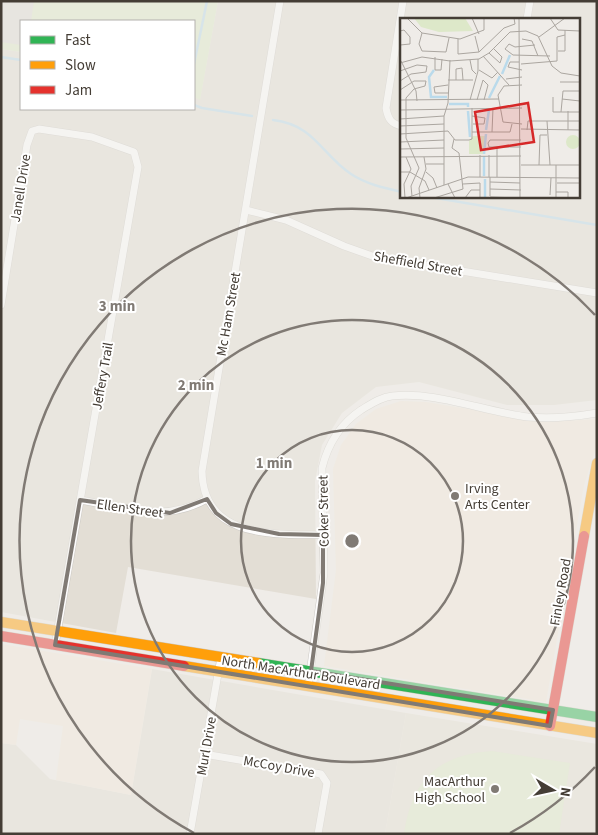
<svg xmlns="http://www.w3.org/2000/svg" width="598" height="835" font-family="'Source Sans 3',sans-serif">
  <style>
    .residential { fill: #e3ded5; fill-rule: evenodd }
    .commercial { fill: #f1e7db }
    .education { fill: #e5dfd4 }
    .green { fill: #dde8c9 }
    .parking { fill: #dedbd8 }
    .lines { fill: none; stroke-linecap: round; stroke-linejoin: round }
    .stream { stroke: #badaeb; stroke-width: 2.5 }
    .street-casing { stroke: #cbc8c4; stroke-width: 8 }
    .fast-casing { stroke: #cec8bf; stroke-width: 11 }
    .slow-casing { stroke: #cec8bf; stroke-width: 11 }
    .jam-casing { stroke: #cec8bf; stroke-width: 11 }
    .street { stroke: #fdfcfc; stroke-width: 7 }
    .fast { stroke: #30b455; stroke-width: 10 }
    .slow { stroke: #ff9f0a; stroke-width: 10 }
    .jam { stroke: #e5322d; stroke-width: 10 }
    .marked { fill: none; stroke: #807a74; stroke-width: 4; stroke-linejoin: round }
    .ring { fill: none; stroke: #807a74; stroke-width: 2.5 }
    .poi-dot { fill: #807a74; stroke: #fff; stroke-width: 2 }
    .labels { text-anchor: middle; stroke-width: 4; stroke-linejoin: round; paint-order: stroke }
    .street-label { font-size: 14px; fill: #443d35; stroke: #fff }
    .poi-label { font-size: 14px; fill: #443d35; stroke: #fff; text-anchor: start }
    .inset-river { fill: none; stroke: #badaeb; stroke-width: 2.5 }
    .inset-road { fill: none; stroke: #aba6a0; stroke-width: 1 }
    .view { fill: #d62828; fill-opacity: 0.15; stroke: #d62828; stroke-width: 2.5 }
    .inset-edge { fill: none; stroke: #443d35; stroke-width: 2.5 }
    .centre { fill: #807a74; stroke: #fff; stroke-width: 2.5 }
    .ring-label { font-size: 15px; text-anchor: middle; font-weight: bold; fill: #807a74; stroke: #fff; stroke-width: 4; stroke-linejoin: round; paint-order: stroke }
  </style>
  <rect width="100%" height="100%" fill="#efece8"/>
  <path class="residential" d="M218,1H597V400L554,405H507L419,382L376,387L342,413L322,445L315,481L316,599L128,567L116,633L1,612V49L21,52V109H194V97L200,99ZM402,19H579V196H402Z
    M152,669L406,713L385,834H1V743L16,745L50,779L131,795Z"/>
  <path class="commercial" d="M401,401L426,402L546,422L597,419V445L584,485L546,702L324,666L336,570L333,469L341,445L356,424L376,409Z
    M1,644L152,669L131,795L56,780L63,726L20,719L16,745L1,743Z"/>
  <path class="education" d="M406,713L597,744V834H385Z"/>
  <path class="green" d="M1,1H218L200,100L194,97V21H21V52L1,49Z
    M492,751L570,763L559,834H404C412,780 437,755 492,751Z"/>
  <path class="parking" d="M1,1H34L31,21H21V45L1,42Z"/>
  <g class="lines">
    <path class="stream" d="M1,57L21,60
      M194,64L207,1
      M194,105L202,108L252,116
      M273,120C315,125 321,154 351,174C366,184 384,188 402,192
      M424,196L597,225"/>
    <g class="street-casing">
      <path id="street" d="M280,1L202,471C203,539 273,534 323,535
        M527,19L530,1
        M402,126C391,124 388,119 386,108L403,1
        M246,210L286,220L344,246L375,257L597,293
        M1,305L27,145L32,131L39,129L92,137L134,152L138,167L55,645
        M80,500C126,508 165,523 207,499
        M308,687L324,573L322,468C328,444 340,424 361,410C371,404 381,397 392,396C436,391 485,412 528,417C551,419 574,417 597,413
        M204,754L321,774L327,783L318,834
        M190,834L221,657"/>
    </g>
    <g class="fast-casing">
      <path id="fast" d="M258,663L597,717"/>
    </g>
    <g class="slow-casing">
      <path id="slow" d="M584,536L597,463
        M1,622L258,663
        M184,666L597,733"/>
    </g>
    <g class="jam-casing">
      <path id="jam" d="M1,636L184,666
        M550,726L584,536"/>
    </g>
    <use href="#street" class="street"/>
    <use href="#fast" class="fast"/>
    <use href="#slow" class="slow"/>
    <use href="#jam" class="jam"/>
  </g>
  <path d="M0 0H598V835H0ZM207,499L216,513L231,524L279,534L323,535V583L311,671L553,710L550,726L55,645L80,500L170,513Z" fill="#efece8" fill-opacity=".55" fill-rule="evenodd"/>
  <path class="marked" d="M207,499L216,513L231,524L279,534L323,535V583L311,671L553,710L550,726L55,645L80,500L170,513Z"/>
  <g class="ring">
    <circle cx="352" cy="541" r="111"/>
    <circle cx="352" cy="541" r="221"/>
    <path d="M595 767A332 332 0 0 1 510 833M194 833A332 332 0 1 1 595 315"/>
  </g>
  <g class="poi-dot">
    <circle cx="455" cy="496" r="5"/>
    <circle cx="495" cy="789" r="5"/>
  </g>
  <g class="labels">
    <g class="street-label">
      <text transform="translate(20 188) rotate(-81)" y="5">Janell Drive</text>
      <text transform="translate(418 263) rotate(10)" y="5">Sheffield Street</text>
      <text transform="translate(228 314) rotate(-80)" y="5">Mc Ham Street</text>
      <text transform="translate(102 376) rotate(-80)" y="5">Jeffery Trail</text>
      <text transform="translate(130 508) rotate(8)" y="5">Ellen Street</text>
      <text transform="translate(323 511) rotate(-91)" y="5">Coker Street</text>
      <text transform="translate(560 592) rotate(-80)" y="5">Finley Road</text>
      <text transform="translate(301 672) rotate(9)" y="5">North MacArthur Boulevard</text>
      <text transform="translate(206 746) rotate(-80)" y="5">Murl Drive</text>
      <text transform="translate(279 766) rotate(10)" y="5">McCoy Drive</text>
    </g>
    <g class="poi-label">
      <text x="465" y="493">Irving<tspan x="465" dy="16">Arts Center</tspan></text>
      <text x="485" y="786" text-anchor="end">MacArthur<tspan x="485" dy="16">High School</tspan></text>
    </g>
  </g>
  <g transform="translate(400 18)">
    <rect width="180" height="180" fill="#efece8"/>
    <path d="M14,0H65L73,13L39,14L21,9ZM166 124a7 7 0 1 1 14 0a7 7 0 1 1-14 0ZM73,118H85L84,136H69V123Z" fill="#dde8c9"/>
    <path class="inset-river" d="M34,52L29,59L31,79H47M102,56L110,37M89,80L100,58M49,86H68V89M68,93L70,119M86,112L89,92M84,136L86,116M84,138V158M85,180V161"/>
    <path class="inset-road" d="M7,0L22,15L60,21L84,12V0M72,0L79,16M119,0L120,180M150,0L158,12L180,13M0,13L4,12L10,19V26L0,27M22,15L19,26L22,33L46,34L49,20M75,18L79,34M139,19L165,0M58,21V36L79,34L104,10L115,6L114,0M122,21L132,23L138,38M135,27L115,29L109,26L105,31L113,37L150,38M158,33H165V12M89,35L100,45L102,39L93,30M83,38L109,67M35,39V52H41L42,41M70,42L72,52L76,56M1,43L16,73L17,83M119,44H110L108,49L122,52M0,45L22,39L50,43L79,41L89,35L110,14L126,13L138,18L152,48L161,55L180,58M121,46L157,43V19L165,17M79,52L92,60L98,54M0,53L17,47L27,48L26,54L11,56L0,63M106,61L122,59M48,62H73M56,62V51L62,50L63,62M160,64H180M0,72L14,63H26L25,68L14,71L6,80V120L19,150L11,168L12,178M48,75H35L34,69L48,67M153,79V94H180M162,81L180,83M0,82L99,81M70,82L78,53V41M77,82L83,62L88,67L84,82M0,92L122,90M161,94L163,73H180M72,98L85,100L84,106H73M0,101L44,98M147,103L150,147M122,106L103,104L98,77L104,68L122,67M0,108L44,106M121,111L180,112M127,112L128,103H180M168,112V93M72,114H110L112,106M92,114L93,90M0,116L48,113L55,122H69M69,122L72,121V90M0,124L44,122M121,129H89L88,125L90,122H121M0,131L44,130M89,137V159M0,139L121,138M26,146H44M121,147H180M139,147L140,117H147M0,154H10L25,163L29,172M26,154L33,160L37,170M80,159V137M90,159V178M97,159V129M90,164L120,165M157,165H180M48,166L55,180M63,166L80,165V180M44,167V98L48,85L50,42M90,171L121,172M156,174H168V180M150,177L151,160M90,179L119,180M5,180L4,166L11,151L6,139M6,180L68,159L180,160M20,180L19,170L26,151L24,139M34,180L63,171L59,135L52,130L54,121M65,180L71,172H80M156,180V147"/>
    <path class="view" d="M128,85L134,124L81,132L75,94Z"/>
    <rect width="180" height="180" class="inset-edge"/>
  </g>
  <circle cx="352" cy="541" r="8" class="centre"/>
  <g class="ring-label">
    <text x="117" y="311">3 min</text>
    <text x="196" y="390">2 min</text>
    <text x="274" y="468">1 min</text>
  </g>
  <rect width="598" height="835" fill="none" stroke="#443d35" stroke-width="5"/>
  <rect x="20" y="20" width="175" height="90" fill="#ffffff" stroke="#b4b1ae"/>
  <rect x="30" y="36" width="25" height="8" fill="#30b455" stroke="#b4b1ae"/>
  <text x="65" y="45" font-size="15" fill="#443d35">Fast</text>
  <rect x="30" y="61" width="25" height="8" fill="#ff9f0a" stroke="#b4b1ae"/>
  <text x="65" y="70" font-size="15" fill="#443d35">Slow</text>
  <rect x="30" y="86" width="25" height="8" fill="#e5322d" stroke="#b4b1ae"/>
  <text x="65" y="95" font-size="15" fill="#443d35">Jam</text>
  <g transform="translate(553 790) rotate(99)" stroke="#ffffff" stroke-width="4" paint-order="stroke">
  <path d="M0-4L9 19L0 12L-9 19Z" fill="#443d35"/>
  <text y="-8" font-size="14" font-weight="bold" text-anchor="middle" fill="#443d35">N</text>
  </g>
</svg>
